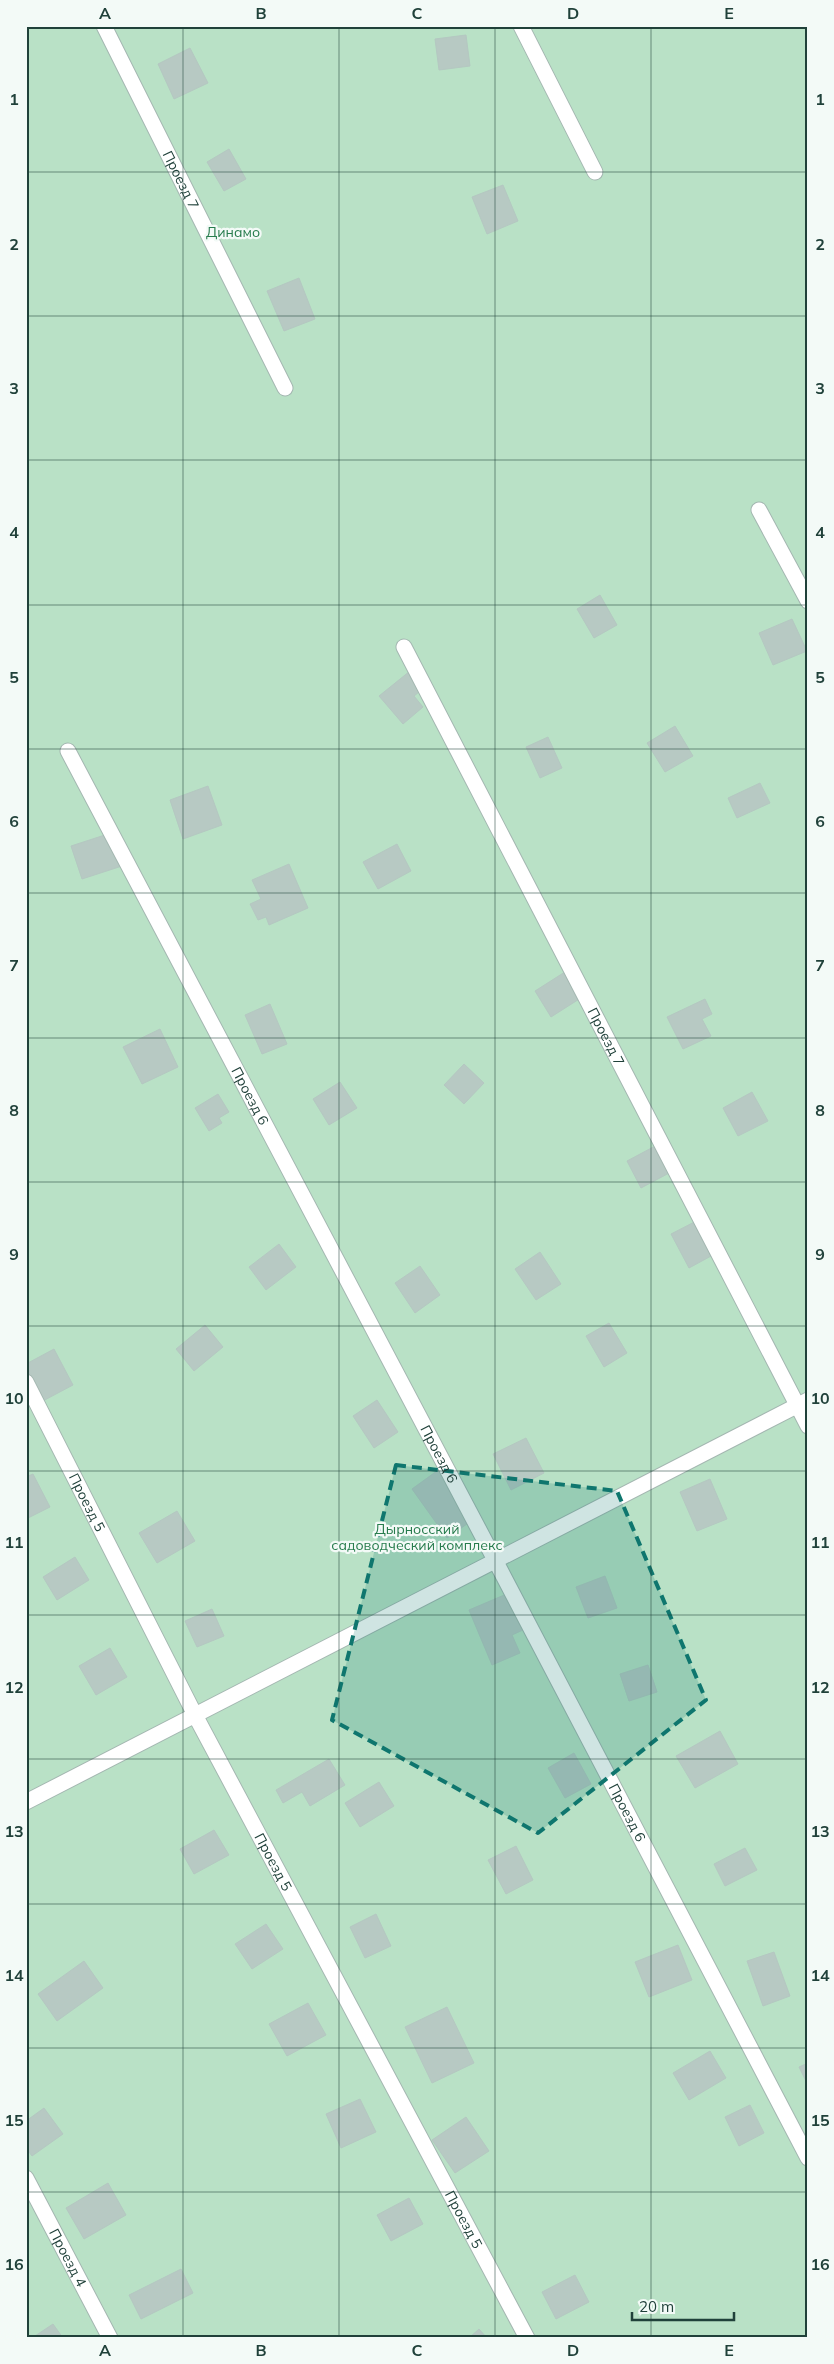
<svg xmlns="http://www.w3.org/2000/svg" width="834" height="2364" font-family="Mulish,sans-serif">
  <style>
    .green { fill: #b9e1c6 }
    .building { fill: #b7c9c3; stroke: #b4c8c1 }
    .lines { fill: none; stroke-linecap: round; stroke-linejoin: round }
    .minor-casing { stroke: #a4b7b1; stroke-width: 17 }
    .minor { stroke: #fff; stroke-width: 15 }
    .marked { fill: #0f766e; fill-opacity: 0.2; stroke: #0f766e; stroke-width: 4; stroke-dasharray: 10 6; stroke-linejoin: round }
    .grid { fill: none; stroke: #20413a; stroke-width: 1; stroke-opacity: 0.55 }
    .labels { text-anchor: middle; stroke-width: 4.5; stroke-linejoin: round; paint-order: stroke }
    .street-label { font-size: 14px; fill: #20413a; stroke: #f3faf7 }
    .park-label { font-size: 14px; fill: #277c4d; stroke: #f3faf7 }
    .neatline { fill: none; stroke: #20413a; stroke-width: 2 }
    .grid-label { font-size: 16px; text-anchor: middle; font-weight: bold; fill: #20413a }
  </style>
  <rect width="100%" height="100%" fill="#e2eee9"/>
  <path class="green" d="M26,26H808V2338H26Z"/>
  <path class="building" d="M466,35L470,66L439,70L435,39Z
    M190,48L208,83L174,99L158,64Z
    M229,149L246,179L224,191L207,162Z
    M503,185L518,221L487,234L472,197Z
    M299,278L315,319L284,331L267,291Z
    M600,595L617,625L594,638L577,609Z
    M792,619L807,651L773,665L759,633Z
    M415,667L429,684L414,696L423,707L403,724L379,696Z
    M675,726L693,756L665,772L647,743Z
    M548,737L562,768L540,778L526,747Z
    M760,783L770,803L737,818L728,798Z
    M208,786L222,825L183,839L170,800Z
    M111,833L122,866L82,879L71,846Z
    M397,844L411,871L378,889L363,862Z
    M289,864L308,908L269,925L266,917L258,920L250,904L261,899L252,880Z
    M568,970L584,996L551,1017L535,991Z
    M705,999L712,1014L702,1019L711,1036L683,1049L667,1017Z
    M270,1004L287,1044L262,1054L245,1015Z
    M160,1029L178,1067L142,1084L123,1047Z
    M464,1064L484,1083L464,1104L444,1085Z
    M340,1082L357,1108L329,1125L313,1099Z
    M752,1092L768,1121L738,1136L723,1108Z
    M218,1094L229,1112L219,1118L222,1123L209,1131L195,1108Z
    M657,1145L671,1172L641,1188L627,1161Z
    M706,1216L724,1249L689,1268L671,1234Z
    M279,1244L296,1267L266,1290L249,1267Z
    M540,1252L561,1284L536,1300L515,1269Z
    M420,1266L440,1295L415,1313L395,1283Z
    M609,1323L627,1353L604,1367L586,1336Z
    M205,1325L223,1347L194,1371L176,1349Z
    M54,1349L73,1385L39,1403L26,1378V1364Z
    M377,1400L398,1432L374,1448L353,1416Z
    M526,1438L544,1473L511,1490L493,1454Z
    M441,1468L477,1517L447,1538L412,1489Z
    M33,1474L50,1507L26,1519V1477Z
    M710,1479L727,1519L697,1531L680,1492Z
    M177,1511L195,1541L157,1563L139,1533Z
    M75,1557L89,1580L57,1600L43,1577Z
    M605,1576L617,1608L588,1618L576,1587Z
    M509,1593L525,1629L512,1635L520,1653L492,1665L469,1610Z
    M212,1609L224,1636L197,1647L185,1621Z
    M110,1648L127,1677L96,1695L79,1666Z
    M648,1665L657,1692L629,1701L620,1674Z
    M720,1731L738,1764L695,1788L676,1756Z
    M574,1753L591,1784L565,1798L548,1768Z
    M329,1759L345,1785L310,1806L302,1792L283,1803L276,1790Z
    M379,1782L394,1806L360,1827L345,1803Z
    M214,1830L229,1855L194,1874L180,1849Z
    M516,1846L533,1880L506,1894L488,1860Z
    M745,1848L757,1870L725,1886L714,1864Z
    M376,1914L391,1946L365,1958L350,1927Z
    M266,1924L283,1949L252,1969L235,1944Z
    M678,1945L692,1980L649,1997L635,1962Z
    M774,1952L790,1996L763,2006L747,1961Z
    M84,1961L103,1988L57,2021L38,1994Z
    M308,2003L326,2035L287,2056L269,2024Z
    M447,2007L474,2063L432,2083L405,2027Z
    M710,2051L726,2078L689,2100L673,2073Z
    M808,2063V2085L799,2067Z
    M360,2099L376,2132L341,2148L326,2114Z
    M750,2105L764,2133L739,2146L725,2117Z
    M44,2108L63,2134L32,2156L26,2148V2121Z
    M466,2117L489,2151L455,2173L432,2140Z
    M108,2183L126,2215L84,2239L66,2208Z
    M409,2198L423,2224L391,2241L377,2215Z
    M181,2269L193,2293L141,2319L129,2295Z
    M575,2275L589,2302L556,2319L542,2292Z
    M53,2324L63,2338H32Z
    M479,2329L487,2338H469Z"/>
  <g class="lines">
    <g class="minor-casing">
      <g id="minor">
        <path id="s1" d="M104,26L285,388"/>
        <path d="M521,26L595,172"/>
        <path d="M759,510L808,601"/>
        <path id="s2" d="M404,647L808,1426"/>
        <path id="s3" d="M68,751L495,1560L808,2158"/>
        <path id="s4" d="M26,1382L195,1715L527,2338"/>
        <path d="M26,1802L808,1400"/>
        <path id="s5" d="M26,2178L110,2338"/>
      </g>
    </g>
    <use href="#minor" class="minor"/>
  </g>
  <path class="marked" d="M396,1465L617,1491L706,1700L538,1833L332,1720Z"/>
  <path class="grid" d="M183,26V2338M339,26V2338M495,26V2338M651,26V2338M26,172H808M26,316H808M26,460H808M26,605H808M26,749H808M26,893H808M26,1038H808M26,1182H808M26,1326H808M26,1471H808M26,1615H808M26,1759H808M26,1904H808M26,2048H808M26,2192H808"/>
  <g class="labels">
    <g class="street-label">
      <text dy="5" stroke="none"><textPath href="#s1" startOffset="172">Проезд 7</textPath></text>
      <text dy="5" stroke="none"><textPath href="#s2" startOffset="439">Проезд 7</textPath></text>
      <text dy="5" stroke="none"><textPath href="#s3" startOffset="390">Проезд 6</textPath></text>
      <text dy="5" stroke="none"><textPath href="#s3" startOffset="795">Проезд 6</textPath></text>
      <text dy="5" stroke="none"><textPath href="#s4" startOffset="135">Проезд 5</textPath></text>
      <text dy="5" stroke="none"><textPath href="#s3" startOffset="1200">Проезд 6</textPath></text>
      <text dy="5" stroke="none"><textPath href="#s4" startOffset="540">Проезд 5</textPath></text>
      <text dy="5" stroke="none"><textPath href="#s4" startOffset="945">Проезд 5</textPath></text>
      <text dy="5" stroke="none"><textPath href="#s5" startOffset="90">Проезд 4</textPath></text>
    </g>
    <g class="park-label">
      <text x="233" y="237">Динамо</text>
      <text x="417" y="1534">Дырносский<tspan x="417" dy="16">садоводческий комплекс</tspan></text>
    </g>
  </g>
  <rect width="834" height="2364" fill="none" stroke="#f3faf7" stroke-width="55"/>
  <path d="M632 2312v8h102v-8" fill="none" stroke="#20413a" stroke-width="2.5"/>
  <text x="639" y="2312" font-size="15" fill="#20413a" stroke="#f3faf7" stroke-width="4" paint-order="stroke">20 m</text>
  <rect x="28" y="28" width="778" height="2308" class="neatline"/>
  <g class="grid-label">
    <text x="105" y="19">A</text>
    <text x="261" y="19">B</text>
    <text x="417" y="19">C</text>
    <text x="573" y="19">D</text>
    <text x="729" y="19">E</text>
    <text x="14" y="105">1</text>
    <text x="820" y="105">1</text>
    <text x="14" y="250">2</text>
    <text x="820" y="250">2</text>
    <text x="14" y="394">3</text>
    <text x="820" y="394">3</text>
    <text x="14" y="538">4</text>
    <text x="820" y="538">4</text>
    <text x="14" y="683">5</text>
    <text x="820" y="683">5</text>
    <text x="14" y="827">6</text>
    <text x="820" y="827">6</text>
    <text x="14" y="971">7</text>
    <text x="820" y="971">7</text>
    <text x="14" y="1116">8</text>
    <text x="820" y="1116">8</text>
    <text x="14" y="1260">9</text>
    <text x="820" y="1260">9</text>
    <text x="14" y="1404">10</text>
    <text x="820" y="1404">10</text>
    <text x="14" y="1548">11</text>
    <text x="820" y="1548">11</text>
    <text x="14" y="1693">12</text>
    <text x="820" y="1693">12</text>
    <text x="14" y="1837">13</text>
    <text x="820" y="1837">13</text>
    <text x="14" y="1981">14</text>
    <text x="820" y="1981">14</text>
    <text x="14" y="2126">15</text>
    <text x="820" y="2126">15</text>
    <text x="14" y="2270">16</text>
    <text x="820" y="2270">16</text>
    <text x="105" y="2356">A</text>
    <text x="261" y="2356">B</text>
    <text x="417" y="2356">C</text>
    <text x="573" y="2356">D</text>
    <text x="729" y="2356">E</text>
  </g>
</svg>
